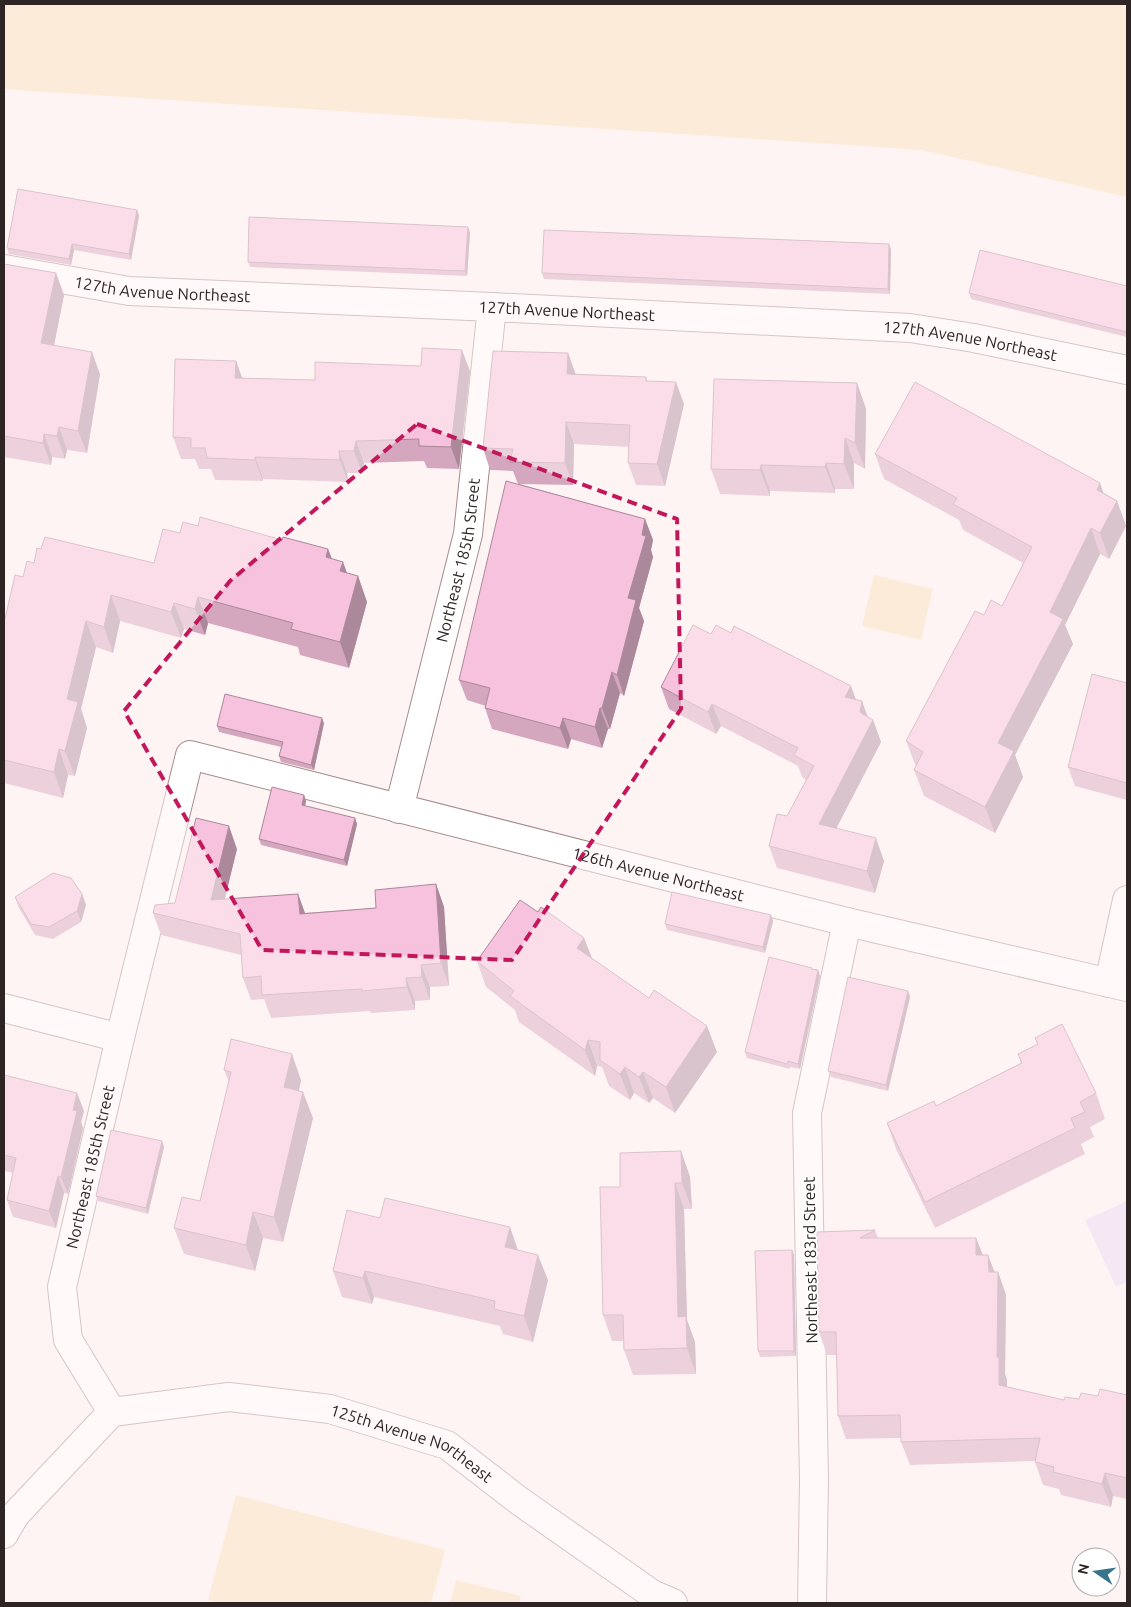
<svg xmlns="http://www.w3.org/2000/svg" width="1131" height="1607" font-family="Ubuntu,sans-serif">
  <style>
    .green { fill: #fbdfb8 }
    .water { fill: #ecd7f5 }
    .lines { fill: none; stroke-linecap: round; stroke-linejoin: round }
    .street-casing { stroke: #a58c8d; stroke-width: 30 }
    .street { stroke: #fff; stroke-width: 28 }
    .wall { fill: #d4a7be }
    .shaded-wall { fill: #ac889b }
    .building { fill: #f6c2dd; stroke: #ac889b }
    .marked { fill: none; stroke: #c2185b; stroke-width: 4; stroke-dasharray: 10 6; stroke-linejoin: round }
    .labels { text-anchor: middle; stroke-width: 4; stroke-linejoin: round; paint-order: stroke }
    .street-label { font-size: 16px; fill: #2e2424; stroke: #fff }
  </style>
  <rect width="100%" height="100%" fill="#fff4f4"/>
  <path class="green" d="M4,4H1127V197L922,150L4,89Z
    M874,575L933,589L921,640L862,626Z
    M236,1495L445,1550L431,1603H220L208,1600Z
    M456,1580L521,1596L519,1603H450Z"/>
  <path class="water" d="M1127,1201V1282L1116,1287L1085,1220Z"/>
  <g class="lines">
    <g class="street-casing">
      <g id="street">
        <path id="s1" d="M4,269L129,291L492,307L910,328L974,338L1127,370"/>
        <path id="s2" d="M399,809L468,534L492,307"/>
        <path d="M1109,983L1127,900"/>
        <path d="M4,1008L120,1038"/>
        <path id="s3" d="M112,1412L68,1340L62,1287L120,1038L190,755L847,922L1127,987"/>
        <path id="s4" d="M112,1412L229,1397L330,1409L447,1445L518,1500L652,1594L673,1603"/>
        <path d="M4,1534L15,1515L112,1412"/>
        <path d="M812,1603L814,1480L807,1113L847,922"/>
      </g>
    </g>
    <use href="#street" class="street"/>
  </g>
  <path class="wall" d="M137,210L139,216L131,260L74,250L71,265L9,254L7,248Z
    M468,227L470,233L467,276L250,267L248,262Z
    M891,249L890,294L544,279L542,273Z
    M4,264L56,273L64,295L54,345L100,374L87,453L67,450L65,459L52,457L51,465L4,457Z
    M1127,286V337L971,299L969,293Z
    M568,353L575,374L646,377L647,381L684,404L665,486L636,485L628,463L629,447L574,444L573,485L519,484L645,519L653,540L651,550L653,557L639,608L644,621L624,696L620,693L610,729H608L602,748L571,739L568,749L492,729L485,708L486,706L467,700L459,680L518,484L513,471L490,470L483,448Z
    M236,361L242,378L315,380L470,371L459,469L427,468L424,461L364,463L362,473H347L348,482L263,479V481L215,480L211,469H199L195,459H181L173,437Z
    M857,383L866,409L865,469L854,463V489H835V493L770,491V496L720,494L711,469Z
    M875,454L1104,493L1117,501L1126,526L1109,559L1100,554L1065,625L1073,644L1015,755L1023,777L995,833L924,796L914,770L916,767L906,741L1002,606L1023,563L963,530L959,520L884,479Z
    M198,526L282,540L328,549L332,559L343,562L347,573L358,576L367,602L349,668L300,655L298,647L208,623L205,635L184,629L181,638L120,621L113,653L96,647L81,709L87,728L75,776L68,775L63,798L4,783V623L23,577L34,563L41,549L154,563L180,533Z
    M711,634L856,700L868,717L873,720L881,742L836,829L884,861L875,893L777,868L769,846L787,816L806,780L802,777L798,766L721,726L716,734L669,709L661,687Z
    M1127,683V800L1075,786L1068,767Z
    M324,723L314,770L281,762L279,756L281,747L219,732L217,726Z
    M304,795L306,801L305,806L355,818L357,824L347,866L261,845L259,839Z
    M237,849L224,899L298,894L305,913L376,908L436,884L444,907L449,986L430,987V1000L415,1001V1010L371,1013L370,1011L271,1018L264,999L251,1000L243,978L241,955L161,935L153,913L175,903Z
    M82,894L86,905L81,922L53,939L35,935L19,908L15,897Z
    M538,912L584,938L592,958L717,1052L675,1113L653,1098L649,1103L634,1093L630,1100L609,1086L602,1067L597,1066L595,1076L519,1022L515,1010L486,987L477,961Z
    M773,921L765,953L667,930L665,924Z
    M812,969L818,970L820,976L800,1069L790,1067V1069L747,1058L745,1052Z
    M908,991L910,997L888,1091L831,1077L828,1071Z
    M1035,1038L1096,1093L1105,1119L1090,1127L1094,1137L1081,1144L1085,1154L935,1228L896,1149L887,1123L936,1106L1021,1063L1018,1054L1038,1045Z
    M224,1070L301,1080L299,1091L313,1118L283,1242L263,1238L255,1271L184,1254L174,1228L200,1201L229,1082Z
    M4,1075L84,1111L81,1122L83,1128L68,1194L64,1193L56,1228L13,1217L7,1200L13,1173L4,1171Z
    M162,1141L164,1147L148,1214L98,1201L96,1196Z
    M681,1151L690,1177L692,1209H684L687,1320L695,1342L696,1374L633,1375L624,1350V1341H612L603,1315L620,1187Z
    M875,1230L878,1238H976L983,1255L994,1272H998L1006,1295L1005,1374L1007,1380V1387L1064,1400L1079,1399L1098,1396L1127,1395V1499L1113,1496L1111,1507L1061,1495L1059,1489L1043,1485L1035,1462V1461L910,1465L901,1442V1438L846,1439L838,1416L837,1355H827L819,1332L817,1232Z
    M518,1250L548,1280L533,1342L503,1334L500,1326L374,1297L372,1304L342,1297L333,1271Z
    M792,1250L794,1255L796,1356L760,1357L758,1351Z"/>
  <path class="shaded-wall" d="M137,210L139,216L131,260L129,254Z
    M468,227L470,233L467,276L465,271Z
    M72,244L74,250L71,265L69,259Z
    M889,244L891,249L890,294L888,289Z
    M56,273L64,295L50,365L41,343Z
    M462,350L470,371L459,469L451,447Z
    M92,352L100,374L87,453L78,431Z
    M568,353L576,375L567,374Z
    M236,361L244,383L235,378Z
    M676,382L684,404L665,486L657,464Z
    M857,383L866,409L865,469L855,443Z
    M566,422L574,444L573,485L565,463Z
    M59,427L67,450L65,459L57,436Z
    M44,434L52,457L51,465L43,443Z
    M845,438L854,463V489L844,464Z
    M356,441L364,463L362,473L354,451Z
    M339,451L347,473L348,482L340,460Z
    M255,457L263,479V481L255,460Z
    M826,463L835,489V493L825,467Z
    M761,465L770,491V496L760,470Z
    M1100,483L1109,509L1097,490Z
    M1117,501L1126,526L1109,559L1100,533Z
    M645,519L653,540L651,550L653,557L639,608L644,621L624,696L617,675L628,598Z
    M1091,528L1100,554L1065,625L1073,644L1015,755L1023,777L995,833L985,807L998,743L1050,612Z
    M328,549L338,575L326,557Z
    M343,562L352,588L340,571Z
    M358,576L367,602L349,668L340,642Z
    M111,595L120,621L113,653L104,627Z
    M198,597L208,623L205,635L195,609Z
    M174,603L184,629L181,638L171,612Z
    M86,621L96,647L81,709L87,728L75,776L65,751L67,699Z
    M612,672L620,693L610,729L602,708Z
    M851,686L859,708L845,697Z
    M862,701L870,723L873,720L881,742L827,846L819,824L860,712Z
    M712,704L721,726L716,734L708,712Z
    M600,708L608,729L602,748L595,727Z
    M322,718L324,723L314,770L311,765Z
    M563,718L571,739L568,749L560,728Z
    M59,749L68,775L63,798L54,772Z
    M304,795L306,801L304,811L302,805Z
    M355,818L357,824L347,866L344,860Z
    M229,826L237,849L219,923L211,900Z
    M876,838L884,861L875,893L867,871Z
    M436,884L444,907L449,986L441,963Z
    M82,894L86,905L81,922L77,911Z
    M298,894L306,916L300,914Z
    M771,915L773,921L765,953L763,947Z
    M584,938L594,964L577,948Z
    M421,965L430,987V1000L422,977Z
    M818,970L820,976L800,1069L798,1064Z
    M406,978L415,1001V1010L407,987Z
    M908,991L910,997L888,1091L886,1085Z
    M707,1026L717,1052L675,1113L666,1087Z
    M588,1040L597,1066L595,1076L585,1050Z
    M292,1054L301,1080L294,1113L284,1087Z
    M625,1067L634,1093L630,1100L620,1074Z
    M643,1072L653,1098L649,1103L639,1077Z
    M303,1092L313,1118L283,1242L274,1217Z
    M77,1093L84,1111L81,1122L83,1128L68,1194L61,1177L73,1110Z
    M162,1141L164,1147L148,1214L146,1208Z
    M681,1151L690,1177L692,1209L682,1183Z
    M58,1176L64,1193L56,1228L49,1211Z
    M675,1183L684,1209L687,1320L695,1342L696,1374L687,1348L678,1317Z
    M253,1212L263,1238L255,1271L246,1245Z
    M510,1227L519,1253L505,1247Z
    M976,1238L985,1261L976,1255Z
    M792,1250L794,1255L796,1356L794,1351Z
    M538,1255L548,1280L533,1342L524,1316Z
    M988,1255L997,1278L989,1272Z
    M365,1271L374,1297L372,1304L363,1278Z
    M998,1272L1006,1295L1005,1374L1007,1380V1408L999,1385L997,1357Z
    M1105,1473L1113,1496L1111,1507L1102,1484Z"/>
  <path class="building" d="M18,189L137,210L129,254L72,244L69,259L7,248Z
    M249,217L468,227L465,271L248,262Z
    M544,230L889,244L888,289L542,273Z
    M980,250L1127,286V332L969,293Z
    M4,264L56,273L41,343L92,352L78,431L59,427L57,436L44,434L43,443L4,436Z
    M422,348L462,350L451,447L419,446V439L356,441L354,451H339L340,460L255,457V460L207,458L205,448H191V438L173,437L175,359L236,361L235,378L315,380V362L421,366Z
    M493,351L568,353L567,374L646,377V381L676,382L657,464L628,463L630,425L566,422L565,463L510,462L513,449L483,448Z
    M714,379L857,383L855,443L845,438L844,464L826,463L825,467L761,465L760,470L711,469Z
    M915,382L1100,483L1097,490L1117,501L1100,533L1091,528L1050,612L1063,619L998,743L1014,751L985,807L914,770L923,752L906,741L975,611L984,615L991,600L1002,606L1032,547L953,504L957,498L875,454Z
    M506,481L645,519L642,535L646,536L628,598L636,600L617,675L612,672L602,708H600L595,727L563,718L560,728L485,708L490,688L459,680Z
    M200,517L282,540L283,537L328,549L326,557L343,562L340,571L358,576L340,642L291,629L293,623L198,597L195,609L174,603L171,612L111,595L104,627L86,621L67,699L78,702L65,751L59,749L54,772L4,760V623L15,575L23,577L27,561L34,563L37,548L41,549L45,537L154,563L163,529L180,533L183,522L198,526Z
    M693,625L711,634L716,625L731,633L734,626L851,686L845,697L862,701L860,712L873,720L819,824L876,838L867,871L769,846L777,814L787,816L814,766L794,755L798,748L712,704L708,712L661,687Z
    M1092,674L1127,683V783L1068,767Z
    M225,694L322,718L311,765L279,756L283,742L217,726Z
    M272,787L304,795L302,805L355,818L344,860L259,839Z
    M196,818L229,826L211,900L298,894L300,914L376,908L375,890L436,884L441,963L421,965L422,977L406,978L407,987L362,991V989L262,995L261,976L243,978L240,934L153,913L155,905L175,903Z
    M53,873L71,878L82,894L77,911L49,927L31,924L15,897Z
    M672,892L771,915L763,947L665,924Z
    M520,900L538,912L541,907L584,938L577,948L649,998L654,990L707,1026L666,1087L643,1072L639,1077L625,1067L620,1074L600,1060V1042L588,1040L585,1050L510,996L514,991L477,961Z
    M769,957L812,968L811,969L818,970L798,1064L788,1061L787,1064L745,1052Z
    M848,977L908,991L886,1085L828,1071Z
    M1062,1024L1096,1093L1080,1102L1085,1112L1071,1118L1075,1128L925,1202L887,1123L934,1101L936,1106L1022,1063L1018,1054L1038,1044L1035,1038Z
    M231,1039L292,1054L284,1087L303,1092L274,1217L253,1212L246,1245L174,1228L182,1197L200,1201L231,1072L224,1070Z
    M4,1075L77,1093L73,1110L77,1111L61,1177L58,1176L49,1211L7,1200L16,1158L4,1155Z
    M111,1130L162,1141L146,1208L96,1196Z
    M681,1151L682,1183H675L678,1317L686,1316L687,1348L624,1350L623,1315H603L600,1187H620V1153Z
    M385,1198L510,1227L505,1247L538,1255L524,1316L494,1309L495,1301L365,1271L363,1278L333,1271L347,1210L380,1218Z
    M875,1230L860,1238H976V1255H988L989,1272H998L997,1357H999V1385L1064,1400L1065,1397L1079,1399L1081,1393L1098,1396L1100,1389L1127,1395V1478L1105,1473L1102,1484L1053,1472L1054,1467L1035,1462L1040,1438L901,1442L900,1415L838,1416L836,1332H819L817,1232Z
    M792,1250L794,1351H758L755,1251Z"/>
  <path d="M0 0H1131V1607H0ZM417,424L677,519L681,709L512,960L262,950L124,711L230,581Z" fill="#fff4f4" fill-opacity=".55" fill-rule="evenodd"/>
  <path class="marked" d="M417,424L677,519L681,709L512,960L262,950L124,711L230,581Z"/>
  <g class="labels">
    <g class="street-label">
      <text dy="6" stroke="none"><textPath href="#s1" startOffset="160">127th Avenue Northeast</textPath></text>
      <text dy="6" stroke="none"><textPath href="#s1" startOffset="565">127th Avenue Northeast</textPath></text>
      <text dy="6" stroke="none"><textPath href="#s1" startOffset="970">127th Avenue Northeast</textPath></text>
      <text dy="6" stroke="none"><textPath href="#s2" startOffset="256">Northeast 185th Street</textPath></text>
      <text dy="6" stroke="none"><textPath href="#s3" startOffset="1168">126th Avenue Northeast</textPath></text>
      <text dy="6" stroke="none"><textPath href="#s3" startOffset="261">Northeast 185th Street</textPath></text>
      <text transform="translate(810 1260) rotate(-91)" y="6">Northeast 183rd Street</text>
      <text dy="6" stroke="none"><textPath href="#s4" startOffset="309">125th Avenue Northeast</textPath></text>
    </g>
  </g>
  <rect width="1131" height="1607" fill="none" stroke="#2e2424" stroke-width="10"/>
  <g transform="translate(1096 1572) rotate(283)"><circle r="24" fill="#ffffff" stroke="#aba7a7"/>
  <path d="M0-4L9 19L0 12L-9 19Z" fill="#38758b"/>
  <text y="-8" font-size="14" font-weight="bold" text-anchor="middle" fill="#2e2424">N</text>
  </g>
</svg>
